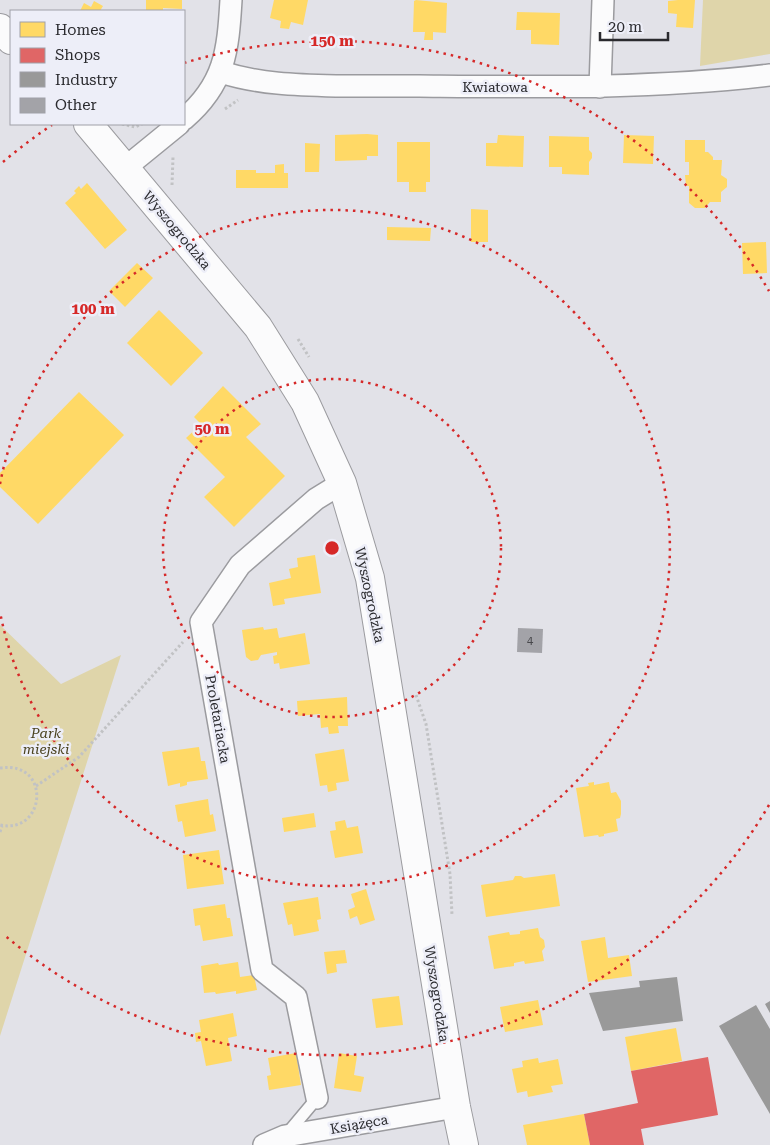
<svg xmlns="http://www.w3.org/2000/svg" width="770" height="1145" font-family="'Roboto Serif',serif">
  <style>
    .green { fill: #dfd5aa }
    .homes { fill: #ffd966 }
    .shops { fill: #e06666 }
    .industry { fill: #999 }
    .building { fill: #a3a3a8 }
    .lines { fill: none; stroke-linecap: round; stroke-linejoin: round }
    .lane-casing { stroke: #9b9b9f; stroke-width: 14 }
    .street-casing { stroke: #9b9b9f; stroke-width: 24 }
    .secondary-casing { stroke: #9b9b9f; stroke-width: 30 }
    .path { stroke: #c1c2c4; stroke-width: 3; stroke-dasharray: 2.5 2.5; stroke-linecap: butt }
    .lane { stroke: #fbfbfc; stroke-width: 11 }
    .street { stroke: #fbfbfc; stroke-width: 21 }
    .secondary { stroke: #fbfbfc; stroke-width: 28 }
    .ring { fill: none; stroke: #d62828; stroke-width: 2.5; stroke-dasharray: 2.5 5 }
    .labels { text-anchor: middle; stroke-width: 5; stroke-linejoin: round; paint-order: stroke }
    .number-label { font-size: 11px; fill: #48484c }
    .street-label { font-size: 14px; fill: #2a2a2e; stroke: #edeef8 }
    .park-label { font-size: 14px; font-style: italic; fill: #4a421e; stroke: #edeef8 }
    .centre { fill: #d62828; stroke: #edeef8; stroke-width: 2.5 }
    .ring-label { font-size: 15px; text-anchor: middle; font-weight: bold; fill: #d62828; stroke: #edeef8; stroke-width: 5; stroke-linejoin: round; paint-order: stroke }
  </style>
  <rect width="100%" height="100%" fill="#e2e2e8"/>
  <path class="green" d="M703,0H770V54L700,66Z
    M0,625L61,684L121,655L0,1036Z"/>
  <path class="homes" d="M146,0H182V9L163,8V11H146Z
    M274,0H308L303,25L291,22L289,29L280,28L281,21L270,18Z
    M416,0L447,3L446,33L433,32V40H424L425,32H413L414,1Z
    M678,0H695L693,28L676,27L677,14L668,13V1Z
    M94,1L103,6L100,11H80L84,3L91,7Z
    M517,12L560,13L559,45L531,44V30H516Z
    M367,134L378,135V156H367V160L335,161V135Z
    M498,135L524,136L523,167L486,166V143H497Z
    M624,135L654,136L653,164L623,163Z
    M549,136L589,137V150L592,153V158L589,162V175L562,174V167H549Z
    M685,140H705V152H708L713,157V160H722L721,175L727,179V187L721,192V202H710L705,208H695L689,203V186H686L685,175H689V162H685Z
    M397,142H430V182H426V192H409V182H397Z
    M305,143L320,144L319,172H305Z
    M284,164V173H288V188H236V170H256V173H275V165Z
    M87,183L127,230L105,249L65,203L76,193L74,191L79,186L81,189Z
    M471,209L488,210V242H471Z
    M387,227L431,228L430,241L387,240Z
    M766,242L767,273L743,274L742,243Z
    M137,263L153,278L125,307L109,291Z
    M159,310L203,353L171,386L127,343Z
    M223,386L261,424L246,437L285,476L234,527L204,497L225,477L186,438L201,424L194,417Z
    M79,392L124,435L38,524L0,487V473Z
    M315,555L321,593L284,599L285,604L273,606L269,583L291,578L289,569L298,567L297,558Z
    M263,627L264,630L277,628L279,638L305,633L310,664L280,669L279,663L274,664L273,656L277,655V652L261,655L258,660L251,661L246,657L242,630Z
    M347,697L348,726H338L339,733L329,734L328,727L321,728L320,714L298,716L297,701Z
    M199,747L201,761H205L208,779L187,782V785L180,787V783L168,786L162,752Z
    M344,749L349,781L336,783L337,790L328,792L327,785L320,786L315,754Z
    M594,782V785L609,782L611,793L616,792L621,801V814L620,818L616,819L618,831L604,834V836L599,837L598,835L584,837L576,788L589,786L588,783Z
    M208,799L210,815L213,814L216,831L185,837L182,821L178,822L175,805Z
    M314,813L316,827L284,832L282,818Z
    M345,820L347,828L358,826L363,853L335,858L330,831L336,830L335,822Z
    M219,850L224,884L187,889L183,855Z
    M555,874L560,906L486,917L481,885L513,880L515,876H521L524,878Z
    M366,889L375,920L360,925L357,916L350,919L348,910L355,907L351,894Z
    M318,897L321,919L317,920L319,931L294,936L292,924L288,925L283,903Z
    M225,904L227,918H230L233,936L203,941L200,925L195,926L193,909Z
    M538,928L540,937L544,940L545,947L542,951L544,961L525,964L524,961L514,963V966L494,969L488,936L509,932L510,935L520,934V931Z
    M605,937L608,958L629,955L632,976L588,982L581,941Z
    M345,950L347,963L336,964L337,972L327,974L324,952Z
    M238,962L240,977L254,975L257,990L236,994V991L216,994L215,992L204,993L201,966L218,963L219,965Z
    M399,996L403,1025L376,1028L372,999Z
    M538,1000L543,1025L505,1032L500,1007Z
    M233,1013L237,1036L228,1038L232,1061L206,1066L201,1041L196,1042L195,1033L201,1032L199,1020Z
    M676,1028L682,1061L631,1071L625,1037Z
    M296,1053L301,1085L269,1090L267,1076L271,1075L268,1058Z
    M339,1053L357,1056L354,1075L364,1077L361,1092L334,1088Z
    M538,1058L539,1063L558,1059L563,1084L551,1086L553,1092L528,1097L527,1091L517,1093L512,1069L523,1067L522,1061Z
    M584,1114L590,1145H527L523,1125Z"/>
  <path class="shops" d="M708,1057L718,1115L641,1129L644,1145H590L584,1114L638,1103L631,1071Z"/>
  <path class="industry" d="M677,977L683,1021L603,1031L589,993L640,987L639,981Z
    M770,1001V1013L765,1004Z
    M756,1005L770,1029V1114L719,1026Z"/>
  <path class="building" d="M518,628L543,629L542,653L517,652Z"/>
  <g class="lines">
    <g class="lane-casing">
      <path id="lane" d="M286,1135L317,1098"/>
    </g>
    <g class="street-casing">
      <path id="street" d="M221,72C258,84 297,85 336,86C364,86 391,86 419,86C537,87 653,89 770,75
        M600,87L603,0
        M184,119C225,84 228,51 231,0
        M125,168L179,124
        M317,1098L296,997L262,970L201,622L240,565L316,499L342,483
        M264,1145L285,1136L456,1107"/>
    </g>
    <g class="secondary-casing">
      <path id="secondary" d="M0,28L11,40
        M88,124L258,327L305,402L342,483L370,578L456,1107L464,1145"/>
    </g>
    <path class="path" d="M225,109L238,100
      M122,124L135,127L142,124
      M172,185L173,157
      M298,339L309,357
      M416,695L426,724L450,874L452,915
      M0,768C52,760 46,835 0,825
      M36,786L79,757L183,642
      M0,832L2,826"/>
    <use href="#lane" class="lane"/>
    <use href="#street" class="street"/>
    <use href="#secondary" class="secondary"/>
  </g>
  <g class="ring">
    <circle cx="332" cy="548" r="169"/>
    <path d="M0 484A338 338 0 1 1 0 612"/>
    <path d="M769 805A507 507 0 0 1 3 934M3 162A507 507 0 0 1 52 125M184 63A507 507 0 0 1 769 291"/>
  </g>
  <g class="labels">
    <g class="number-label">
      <text x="530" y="644">4</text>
    </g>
    <g class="street-label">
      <text x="495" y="92">Kwiatowa</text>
      <text transform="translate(177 230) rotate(50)" y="5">Wyszogrodzka</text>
      <text transform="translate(370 595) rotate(78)" y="5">Wyszogrodzka</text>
      <text transform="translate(218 719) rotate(80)" y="5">Proletariacka</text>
      <text transform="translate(437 994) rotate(81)" y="5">Wyszogrodzka</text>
      <text transform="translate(359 1124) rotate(-10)" y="5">Książęca</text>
    </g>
    <g class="park-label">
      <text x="46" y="738">Park<tspan x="46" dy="16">miejski</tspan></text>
    </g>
  </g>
  <circle cx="332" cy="548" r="8" class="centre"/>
  <g class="ring-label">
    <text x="332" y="46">150 m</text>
    <text x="93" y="314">100 m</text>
    <text x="212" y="434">50 m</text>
  </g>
  <rect x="10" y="10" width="175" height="115" fill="#edeef8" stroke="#9fa0a7"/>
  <rect x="20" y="22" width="25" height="15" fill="#ffd966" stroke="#9fa0a7"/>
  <text x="55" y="35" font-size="15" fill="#2a2a2e">Homes</text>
  <rect x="20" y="48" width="25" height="15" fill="#e06666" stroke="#9fa0a7"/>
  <text x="55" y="60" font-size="15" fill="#2a2a2e">Shops</text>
  <rect x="20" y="72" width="25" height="15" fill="#999999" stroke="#9fa0a7"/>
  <text x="55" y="85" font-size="15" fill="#2a2a2e">Industry</text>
  <rect x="20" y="98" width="25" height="15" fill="#a3a3a8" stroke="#9fa0a7"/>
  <text x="55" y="110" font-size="15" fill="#2a2a2e">Other</text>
  <path d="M600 32v8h68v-8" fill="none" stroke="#2a2a2e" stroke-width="2.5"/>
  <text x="608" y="32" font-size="15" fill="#2a2a2e" stroke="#edeef8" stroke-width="4" paint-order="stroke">20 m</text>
</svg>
